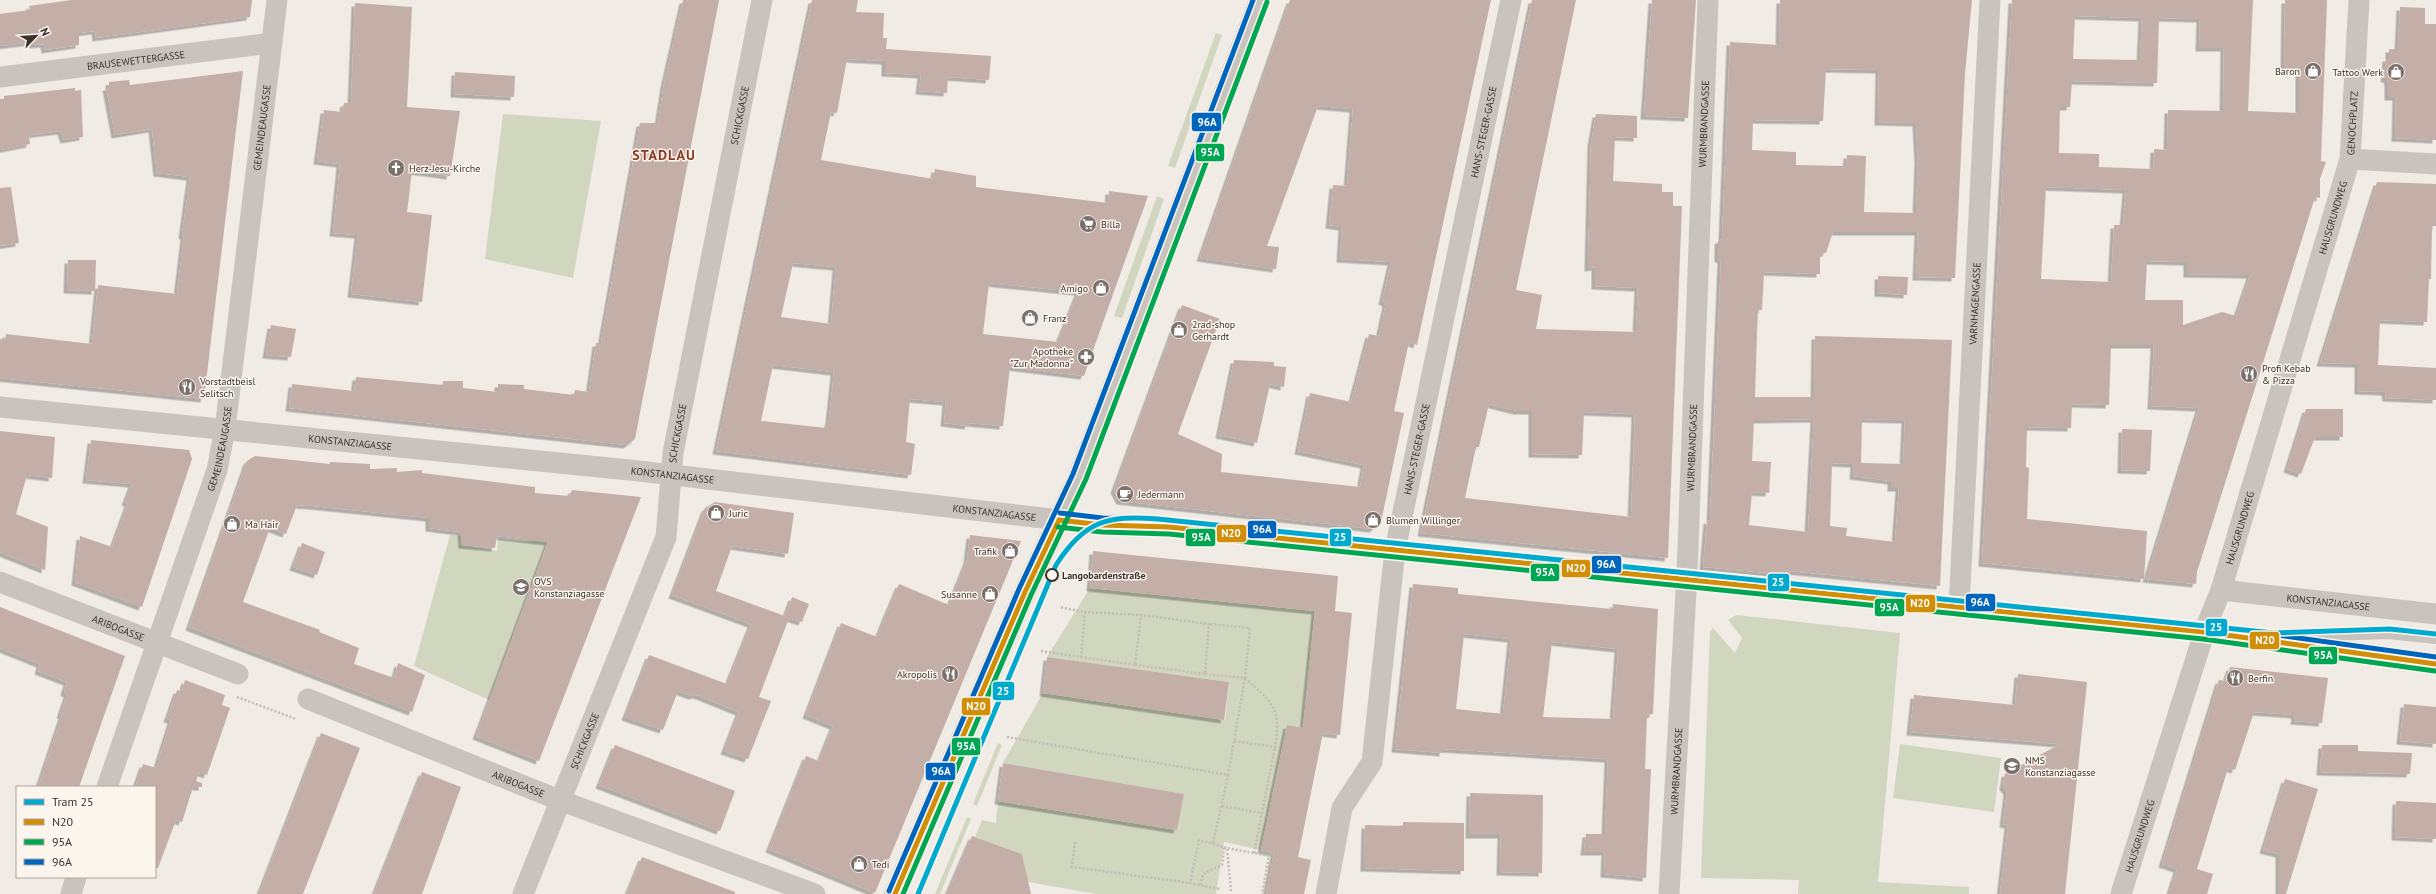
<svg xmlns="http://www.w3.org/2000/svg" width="2436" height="894" font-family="'PT Sans',sans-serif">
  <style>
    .green { fill: #d1d6bf }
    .building { fill: #c3afa7; fill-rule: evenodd; filter: url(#shadow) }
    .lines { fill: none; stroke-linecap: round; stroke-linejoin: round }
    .path { stroke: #c2bbb6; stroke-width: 2.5; stroke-dasharray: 2 2; stroke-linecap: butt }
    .service { stroke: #c9c3be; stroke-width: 10 }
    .minor { stroke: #c9c3be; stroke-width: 21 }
    .tertiary { stroke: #c9c3be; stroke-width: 22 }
    .bus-1-casing { stroke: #fbf5ee; stroke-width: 8 }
    .bus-2-casing { stroke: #fbf5ee; stroke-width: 8 }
    .bus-3-casing { stroke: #fbf5ee; stroke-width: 8 }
    .bus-1 { stroke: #d18e09; stroke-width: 5 }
    .bus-2 { stroke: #00a651; stroke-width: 5 }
    .bus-3 { stroke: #0065bd; stroke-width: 5 }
    .tram-1-casing { stroke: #fbf5ee; stroke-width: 8 }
    .tram-1 { stroke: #00a9ce; stroke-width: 5 }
    .stop-dot { fill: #fbf5ee; stroke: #3b302b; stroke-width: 2 }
    .labels { text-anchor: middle; stroke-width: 3; stroke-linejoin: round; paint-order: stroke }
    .street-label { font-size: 10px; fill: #3b302b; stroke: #fbf5ee }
    .poi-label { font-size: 10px; fill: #3b302b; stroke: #fbf5ee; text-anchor: start }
    .stop-label { font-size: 10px; font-weight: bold; fill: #3b302b; stroke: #fbf5ee; text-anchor: start }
    .district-label { font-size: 14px; font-weight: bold; letter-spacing: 1px; fill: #8c3b22; stroke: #fbf5ee }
    .line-badge { stroke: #fbf5ee; stroke-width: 1.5 }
    .badge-label { font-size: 11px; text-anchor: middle; font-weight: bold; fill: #fff }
  </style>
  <defs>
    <filter id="shadow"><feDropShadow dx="-3.5" dy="3.5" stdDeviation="0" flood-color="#0004"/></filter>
  </defs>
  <rect width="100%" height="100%" fill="#f0ebe5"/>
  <path class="green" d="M1216,33L1222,35L1175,168L1168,166Z
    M503,114L601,121L573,278L485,259Z
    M1157,196L1164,199L1122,318L1114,316Z
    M533,526L552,530L489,700L414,666L450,535L461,536L462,545L497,551L498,539L531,542Z
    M1090,588L1315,611L1303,728L1287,726L1261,850L1224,842L1216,894H1097L1028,882L1022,854L975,837L982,820L996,823L998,801L1177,830L1184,794L1003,763L1043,693L1225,720L1229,682L1047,657Z
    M1736,615L1900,633L1878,882L1969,887V894H1798L1799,880L1701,878L1710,631L1713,628L1735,653L1742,638L1728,620Z
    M998,743L1002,745L977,806L973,804Z
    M1900,744L2001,758L1994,812L1893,798Z
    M967,817L971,819L940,894H935Z"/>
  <path class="building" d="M71,0H252L250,17L96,38L95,31L79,33V45L45,50L44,44L33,45V42L0,46V14L30,10L29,6Z
    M683,0H719L635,439L627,445L289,408L292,384L354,391L356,377L443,385V381H463V388L498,392V384L524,385V389L574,395L575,390L589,392L596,343H601L640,123H658L664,84Z
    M812,0H858L856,12L884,13L883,38H887L886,49L991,56L989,80L948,77L947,93L919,91L921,75L885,73V59V61L847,59L837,113L831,112L821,160L933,179L935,169L976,176V187L1108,203L1109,191L1148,196L1084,376L1010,367L1003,426L969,423L968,426L944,423L946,402L910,399L906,442L915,444L911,475L716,451ZM793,263L836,267L831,324L781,317ZM989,283L1078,292L1058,342L983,334ZM773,365L834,372L829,420L826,428L761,421Z
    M1290,0H1491L1417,345L1409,342L1394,411L1404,413L1381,522L1373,529L1120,501L1114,490L1182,305L1220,319L1178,434L1222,454L1221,472L1360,487L1364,465L1298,451L1310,393L1351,402L1369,334L1379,336L1386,303L1382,301L1391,262L1340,259L1342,227L1329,225L1333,185L1347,186L1353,109L1318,106L1267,246L1279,247L1276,269L1200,258Z
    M1532,0H1576L1516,290L1542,295L1536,329L1636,332L1638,288L1595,286V267L1588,268L1591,143L1596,114L1637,116V138L1615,137L1613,181L1662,184V192H1673V206H1682L1668,558L1421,533ZM1489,404L1517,411H1532V454L1582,455L1584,412L1635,414L1631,517L1465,498L1476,447H1479Z
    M1652,0H1696L1688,118L1644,116Z
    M1780,0H1972L1965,73L1955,278L1916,277L1918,232H1833L1826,253L1820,254V274L1764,272L1762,310H1758L1757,333L1755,397H1814L1815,336L1952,340L1940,586L1790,571V575L1703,567L1707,520L1710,521L1721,260L1718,258V241L1722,239L1730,42L1779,45ZM1826,69L1879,70L1878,122L1916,123L1918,160L1916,213L1864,212L1866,156L1847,155L1846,166L1796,165V152L1752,150L1753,120L1823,121ZM1814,419L1808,532L1749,525L1752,492L1769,493L1771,462L1752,461L1754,420ZM1862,419L1905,420L1903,464L1861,463ZM1832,463L1854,464L1853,476L1891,481V488H1899L1895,542L1846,536L1847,528L1830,526Z
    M2012,0H2253L2248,111L2299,113V72H2284L2285,0H2327L2321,161L2326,162L2320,179V198L2315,197L2307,223L2197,572L2196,584L2146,579L2199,408L2151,406L2154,345H2111L2109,405L2072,404L2071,428L2027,427L2026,467L2029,468L2027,519L2147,531L2144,579L1982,563ZM2075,16L2142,18L2140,60L2073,59ZM2159,18L2200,19L2199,48H2224L2223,111L2168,110L2167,150L2154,149L2153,169L2099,167V154L2059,153L2060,107H2070L2072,81L2157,83ZM2046,187L2126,190L2123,225H2114L2111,282L2041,279ZM2147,261L2187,262V274L2250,275L2236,316L2222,312L2183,325V300H2145Z
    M355,3L412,7L407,107L460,111L450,176L412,171L407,212L432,215L422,302L351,294L358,235L333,233L340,164L317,161L324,110L342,112L344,103H351Z
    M2400,7L2425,8V24H2436V140L2395,138L2396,97H2388V83L2387,79H2384L2386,58H2389V49H2398Z
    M243,71L204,399L0,378V339L5,340L6,334L92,344L98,285L177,294L184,236L182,235L190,177L157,173L152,129L115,135L106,87H109V82L129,80L130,85Z
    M455,72L515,76L514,97L454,94Z
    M75,88V91L81,90L83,137L64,140L61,131L29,135L30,144L0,150V99H4V96Z
    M2377,182L2436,184V226H2432L2431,279H2429L2427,322L2380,320L2378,365L2436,368V400L2386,398L2385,392L2358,391V364L2320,363Z
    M11,187L19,243L0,246V188Z
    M68,260H96L95,291L67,290Z
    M1878,276L1908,277L1907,295L1878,293Z
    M271,325L296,329L291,357L266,355Z
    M1234,360L1274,362V366L1286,367L1284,387L1270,384L1257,443L1219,435Z
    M2306,409H2343V437H2315L2301,474L2287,469Z
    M2122,429L2152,430L2150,471L2121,470Z
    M0,431L55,437L52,478L27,475L16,514L48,527L45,570L0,552Z
    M91,440L189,450L192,459L142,607L75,582L80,536L112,547L128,503L125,502L132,484L86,480Z
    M255,456L330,464V462L370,464V469L397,468V472L422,470V473L535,487V493L569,496L572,490L641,497L539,761L476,736L548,542L497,536L495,548L462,545L461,532L429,528V518L313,506L297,505L286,534L270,528L243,602L320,630L319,632L359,648L354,664L394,678L398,663L425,675L412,712L189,627L247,461Z
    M715,502L794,513L788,554L732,546L716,591L785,616L792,597L809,604L802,622L789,618L759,697L771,701L748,759L724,751L739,712L697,695L692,696L678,691L663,730L625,717L649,655L727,684L751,624L672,595L705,508Z
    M970,535L1021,541L875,893L769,849L806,756L819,761L833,726L806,715L841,623L877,637L899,584L949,605L967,560Z
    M302,543L325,552L317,575L293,567Z
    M1093,551L1338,576L1335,611L1352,613L1340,735L1323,733L1298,857L1311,860L1304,894H1266L1274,853L1261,850L1287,725L1303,728L1315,611L1090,588Z
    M1413,584L1458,588V594L1612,609L1613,604L1658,609L1653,714L1647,715L1645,769H1651L1646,878L1604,874L1605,852H1584L1586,834H1605L1608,759L1443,749V753L1395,749ZM1464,634L1511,639L1503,714L1456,709ZM1552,642L1618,649L1613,719L1543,717Z
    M0,607L125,656L79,787H38L62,715H60L67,694L64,692L67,682L38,671L40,664L0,648Z
    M1047,657L1229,682L1224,720L1043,693Z
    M2230,667L2328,678L2322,723L2294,721L2295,715L2254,712L2235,770L2228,768L2197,869L2213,874L2207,894H2169L2177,869L2162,864L2219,680L2225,681Z
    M2018,674L2087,682L2065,894H2000L2008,825L2003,824L2007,791L2003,787L2005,774L2060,744L1910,732L1914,695L2015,705Z
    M185,680L225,695L222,705L230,708L207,775L199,772L196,781L202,783V787H193L182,822L176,820L158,868H155V787H135L143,764L156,768L171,720L167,719L177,690L182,691Z
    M2404,704L2436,707V744L2400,741Z
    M321,733L360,748L303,894H259Z
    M615,745L735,791L720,831L599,785Z
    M2322,745H2358V751L2412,753L2410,774L2320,772Z
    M1003,763L1184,794L1177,830L998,801Z
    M422,772L461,787L422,894H374Z
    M2285,779L2318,789L2286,894H2279V854L2263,850Z
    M1470,793L1543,795L1542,873L1500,872L1501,835H1469Z
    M2396,801L2436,803V839L2395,837Z
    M1403,822L1464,823V871L1364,868L1365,825L1403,826Z
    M972,836L1022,854L1031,894H947Z
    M642,857L735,892V894H627Z"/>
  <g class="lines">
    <path class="path" d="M1041,651L1081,657L1085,612L1059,607
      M1081,657L1135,665L1141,615L1085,612
      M1135,665L1205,674L1209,624L1141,615
      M1205,674L1245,678L1250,628L1209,624
      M1245,678C1272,703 1282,707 1275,747L1234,741Z
      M237,697L296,719
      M1007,737L1228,775L1213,844
      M1228,775L1234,741
      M1222,806L1262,813L1275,747
      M1075,842L1072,867L1190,883
      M1254,853L1262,813
      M1200,885L1203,874L1222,865L1224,847
      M1219,889L1190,883L1199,840L1227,848
      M1231,891L1227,848L1269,856L1262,894"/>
    <path class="service" d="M2298,637L2388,634L2436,639"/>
    <g class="minor">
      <path id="s1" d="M0,77L272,43"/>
      <path d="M2350,159L2436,164"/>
      <path id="s2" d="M0,407L639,471L1094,524L1169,527L2204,632L2436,664"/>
      <path id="s3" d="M0,582L238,674"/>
      <path id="s4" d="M2221,590L2436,614"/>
      <path id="s5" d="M1959,607L1990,0"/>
      <path id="s6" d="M308,699L559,800L815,894"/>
      <path id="s7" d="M107,787L217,470L225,429L277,0"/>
      <path d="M71,894L76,877"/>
      <path id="s8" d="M523,894L666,537L673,453L762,0"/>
      <path id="s9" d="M1326,894L1342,808L1372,762L1395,550L1511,0"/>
      <path id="s10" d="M1669,894L1687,574L1708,0"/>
      <path id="s11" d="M2121,894L2206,627L2221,590L2350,159L2359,0"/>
    </g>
    <path class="tertiary" d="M895,894L1025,592L1079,477L1260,0"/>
    <g class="bus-1-casing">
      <path id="bus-1" d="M1059,520L1102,525L1169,527L2204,632L2436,664
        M895,894L1025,592L1059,520"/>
    </g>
    <g class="bus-2-casing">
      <path id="bus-2" d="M1058,527L1102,532L1169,534L2203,639L2435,671
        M903,894L1031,595L1086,479L1267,2"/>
    </g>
    <g class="bus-3-casing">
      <path id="bus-3" d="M1060,513L1103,518L1170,520L2205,625L2436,657
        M889,891L1019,589L1073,474L1253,0"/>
    </g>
    <use href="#bus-1" class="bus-1"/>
    <use href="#bus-2" class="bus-2"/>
    <use href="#bus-3" class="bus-3"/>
    <g class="tram-1-casing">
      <path id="tram-1" d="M918,894L1056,565C1084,521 1107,515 1158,519L2274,633L2390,629L2436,634"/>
    </g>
    <use href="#tram-1" class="tram-1"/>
  </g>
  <defs>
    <g id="shop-disc" transform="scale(0.9)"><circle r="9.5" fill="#7a716c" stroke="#fbf5ee"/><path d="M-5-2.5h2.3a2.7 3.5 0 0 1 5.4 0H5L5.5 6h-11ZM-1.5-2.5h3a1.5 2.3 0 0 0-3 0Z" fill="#fff"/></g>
    <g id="church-disc" transform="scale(0.9)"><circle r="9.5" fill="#7a716c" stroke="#fbf5ee"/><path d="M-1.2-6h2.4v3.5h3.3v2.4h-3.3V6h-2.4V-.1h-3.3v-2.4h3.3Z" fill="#fff"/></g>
    <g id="supermarket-disc" transform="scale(0.9)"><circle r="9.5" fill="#7a716c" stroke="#fbf5ee"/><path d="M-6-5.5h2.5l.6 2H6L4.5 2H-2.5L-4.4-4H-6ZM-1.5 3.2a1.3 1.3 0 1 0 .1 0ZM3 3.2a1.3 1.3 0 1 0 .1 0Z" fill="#fff"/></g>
    <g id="pharmacy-disc" transform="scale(0.9)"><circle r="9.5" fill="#7a716c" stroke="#fbf5ee"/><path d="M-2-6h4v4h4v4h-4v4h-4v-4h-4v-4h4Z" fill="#fff"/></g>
    <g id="restaurant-disc" transform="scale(0.9)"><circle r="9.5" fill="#7a716c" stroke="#fbf5ee"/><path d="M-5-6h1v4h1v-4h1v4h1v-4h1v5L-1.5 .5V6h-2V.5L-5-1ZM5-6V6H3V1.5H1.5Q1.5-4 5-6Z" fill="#fff"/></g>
    <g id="cafe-disc" transform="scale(0.9)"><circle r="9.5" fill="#7a716c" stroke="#fbf5ee"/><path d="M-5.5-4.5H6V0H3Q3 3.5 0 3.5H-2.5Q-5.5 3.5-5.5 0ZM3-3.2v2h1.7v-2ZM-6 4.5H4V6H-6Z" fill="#fff"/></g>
    <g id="school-disc" transform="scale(0.9)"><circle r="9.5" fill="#7a716c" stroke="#fbf5ee"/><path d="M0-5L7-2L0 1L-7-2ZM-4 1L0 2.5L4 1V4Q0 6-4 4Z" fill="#fff"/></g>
  </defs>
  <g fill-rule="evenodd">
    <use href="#shop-disc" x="2313" y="71"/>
    <use href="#shop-disc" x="2396" y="72"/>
    <use href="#church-disc" x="396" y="168"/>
    <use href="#supermarket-disc" x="1088" y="224"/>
    <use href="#shop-disc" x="1101" y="288"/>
    <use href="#shop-disc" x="1030" y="318"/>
    <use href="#shop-disc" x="1179" y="330"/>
    <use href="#pharmacy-disc" x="1086" y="357"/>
    <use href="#restaurant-disc" x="2249" y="374"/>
    <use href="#restaurant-disc" x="187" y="387"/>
    <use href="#cafe-disc" x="1125" y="494"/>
    <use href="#shop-disc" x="716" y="513"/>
    <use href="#shop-disc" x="1373" y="520"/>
    <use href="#shop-disc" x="232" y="524"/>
    <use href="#shop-disc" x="1010" y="551"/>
    <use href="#school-disc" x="521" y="587"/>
    <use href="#shop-disc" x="990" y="594"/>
    <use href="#restaurant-disc" x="950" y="674"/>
    <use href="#restaurant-disc" x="2235" y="678"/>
    <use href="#school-disc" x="2012" y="766"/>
    <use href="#shop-disc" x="859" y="864"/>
  </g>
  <circle class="stop-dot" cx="1052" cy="575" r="6"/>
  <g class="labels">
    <g class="street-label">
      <text dy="4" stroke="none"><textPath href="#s1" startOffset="137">BRAUSEWETTERGASSE</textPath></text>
      <text dy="4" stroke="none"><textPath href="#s8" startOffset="813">SCHICKGASSE</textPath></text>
      <text dy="4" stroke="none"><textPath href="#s10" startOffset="771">WURMBRANDGASSE</textPath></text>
      <text dy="4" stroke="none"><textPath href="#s11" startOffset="806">GENOCHPLATZ</textPath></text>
      <text dy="4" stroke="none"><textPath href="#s7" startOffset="681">GEMEINDEAUGASSE</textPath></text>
      <text dy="4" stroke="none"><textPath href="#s9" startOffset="783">HANS-STEGER-GASSE</textPath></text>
      <text dy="4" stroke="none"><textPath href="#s11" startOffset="709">HAUSGRUNDWEG</textPath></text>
      <text dy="4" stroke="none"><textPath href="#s5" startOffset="304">VARNHAGENGASSE</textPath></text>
      <text dy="4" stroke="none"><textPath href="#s8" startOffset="489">SCHICKGASSE</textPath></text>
      <text dy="4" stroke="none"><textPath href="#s2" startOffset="352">KONSTANZIAGASSE</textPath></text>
      <text dy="4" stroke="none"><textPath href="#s10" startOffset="447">WURMBRANDGASSE</textPath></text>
      <text dy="4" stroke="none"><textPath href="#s7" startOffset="357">GEMEINDEAUGASSE</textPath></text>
      <text dy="4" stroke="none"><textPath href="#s9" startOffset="459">HANS-STEGER-GASSE</textPath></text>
      <text dy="4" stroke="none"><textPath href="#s2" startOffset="676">KONSTANZIAGASSE</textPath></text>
      <text dy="4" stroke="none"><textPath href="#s2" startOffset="1000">KONSTANZIAGASSE</textPath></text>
      <text dy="4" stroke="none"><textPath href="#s11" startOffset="385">HAUSGRUNDWEG</textPath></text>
      <text dy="4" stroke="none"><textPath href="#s4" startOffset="108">KONSTANZIAGASSE</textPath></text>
      <text dy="4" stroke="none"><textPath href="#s3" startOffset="127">ARIBOGASSE</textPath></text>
      <text dy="4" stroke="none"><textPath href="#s8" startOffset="165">SCHICKGASSE</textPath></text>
      <text dy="4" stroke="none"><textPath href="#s10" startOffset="123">WURMBRANDGASSE</textPath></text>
      <text dy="4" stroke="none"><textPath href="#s6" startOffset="227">ARIBOGASSE</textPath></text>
      <text dy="4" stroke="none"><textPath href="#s11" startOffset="61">HAUSGRUNDWEG</textPath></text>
    </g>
    <g class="poi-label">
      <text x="2300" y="75" text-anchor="end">Baron</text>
      <text x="2383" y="76" text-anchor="end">Tattoo Werk</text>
      <text x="409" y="172">Herz-Jesu-Kirche</text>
      <text x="1101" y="228">Billa</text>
      <text x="1088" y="292" text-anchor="end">Amigo</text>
      <text x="1043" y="322">Franz</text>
      <text x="1192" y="328">2rad-shop<tspan x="1192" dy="12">Gerhardt</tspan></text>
      <text x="1073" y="355" text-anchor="end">Apotheke<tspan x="1073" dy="12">"Zur Madonna"</tspan></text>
      <text x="2262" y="372">Profi Kebab<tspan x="2262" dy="12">&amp; Pizza</tspan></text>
      <text x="200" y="385">Vorstadtbeisl<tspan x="200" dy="12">Selitsch</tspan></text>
      <text x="1138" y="498">Jedermann</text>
      <text x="729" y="517">Juric</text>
      <text x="1386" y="524">Blumen Willinger</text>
      <text x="245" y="528">Ma Hair</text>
      <text x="997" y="555" text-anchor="end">Trafik</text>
      <text x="534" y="585">OVS<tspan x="534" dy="12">Konstanziagasse</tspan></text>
      <text x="977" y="598" text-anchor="end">Susanne</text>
      <text x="937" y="678" text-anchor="end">Akropolis</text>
      <text x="2248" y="682">Berfin</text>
      <text x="2025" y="764">NMS<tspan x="2025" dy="12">Konstanziagasse</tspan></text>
      <text x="872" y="868">Tedi</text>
    </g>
    <g class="stop-label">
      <text x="1062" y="579">Langobardenstraße</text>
    </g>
    <g class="district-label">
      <text x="664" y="160">STADLAU</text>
    </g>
  </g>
  <g class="line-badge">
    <rect x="1191" y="112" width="31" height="20" rx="4" fill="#0065bd"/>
    <rect x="1195" y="143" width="30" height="19" rx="4" fill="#00a651"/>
    <rect x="1247" y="520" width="30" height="19" rx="4" fill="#0065bd"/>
    <rect x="1216" y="524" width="31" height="19" rx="4" fill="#d18e09"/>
    <rect x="1185" y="528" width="31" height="19" rx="4" fill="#00a651"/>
    <rect x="1329" y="528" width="23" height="19" rx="4" fill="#00a9ce"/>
    <rect x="1591" y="555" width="31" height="19" rx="4" fill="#0065bd"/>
    <rect x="1561" y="559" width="30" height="19" rx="4" fill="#d18e09"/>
    <rect x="1530" y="563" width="30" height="19" rx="4" fill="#00a651"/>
    <rect x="1767" y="573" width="23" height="19" rx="4" fill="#00a9ce"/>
    <rect x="1965" y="593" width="31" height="19" rx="4" fill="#0065bd"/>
    <rect x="1905" y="594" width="31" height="19" rx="4" fill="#d18e09"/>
    <rect x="1874" y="598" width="31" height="19" rx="4" fill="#00a651"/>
    <rect x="2205" y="618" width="23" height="19" rx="4" fill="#00a9ce"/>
    <rect x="2249" y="631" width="31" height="19" rx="4" fill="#d18e09"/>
    <rect x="2308" y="646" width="30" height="19" rx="4" fill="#00a651"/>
    <rect x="992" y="681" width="23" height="20" rx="4" fill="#00a9ce"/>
    <rect x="961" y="697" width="30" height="19" rx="4" fill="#d18e09"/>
    <rect x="951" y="737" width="30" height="19" rx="4" fill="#00a651"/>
    <rect x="925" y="762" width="31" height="19" rx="4" fill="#0065bd"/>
  </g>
  <g class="badge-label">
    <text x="1207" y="126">96A</text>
    <text x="1210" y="156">95A</text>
    <text x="1262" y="533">96A</text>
    <text x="1231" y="537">N20</text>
    <text x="1201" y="541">95A</text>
    <text x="1340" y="541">25</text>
    <text x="1606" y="568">96A</text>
    <text x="1576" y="572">N20</text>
    <text x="1545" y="576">95A</text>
    <text x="1778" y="586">25</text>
    <text x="1980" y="606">96A</text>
    <text x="1920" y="607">N20</text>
    <text x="1889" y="611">95A</text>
    <text x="2216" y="631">25</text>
    <text x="2265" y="644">N20</text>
    <text x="2323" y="659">95A</text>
    <text x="1003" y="695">25</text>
    <text x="976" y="710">N20</text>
    <text x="966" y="750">95A</text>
    <text x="941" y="775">96A</text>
  </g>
  <rect x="16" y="786" width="140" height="92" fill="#fbf5ee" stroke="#aea6a0"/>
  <rect x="24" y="799" width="20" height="6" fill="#00a9ce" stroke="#aea6a0"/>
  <text x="52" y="806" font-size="12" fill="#3b302b">Tram 25</text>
  <rect x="24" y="819" width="20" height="6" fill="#d18e09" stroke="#aea6a0"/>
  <text x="52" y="826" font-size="12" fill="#3b302b">N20</text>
  <rect x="24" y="839" width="20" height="6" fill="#00a651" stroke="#aea6a0"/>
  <text x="52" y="846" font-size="12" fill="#3b302b">95A</text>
  <rect x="24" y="859" width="20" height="6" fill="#0065bd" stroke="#aea6a0"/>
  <text x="52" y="866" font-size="12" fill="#3b302b">96A</text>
  <g transform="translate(36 36) rotate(65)" stroke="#fbf5ee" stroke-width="3" paint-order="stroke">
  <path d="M0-3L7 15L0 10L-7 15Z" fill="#3b302b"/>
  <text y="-6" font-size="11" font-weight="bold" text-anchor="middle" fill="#3b302b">N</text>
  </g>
</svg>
